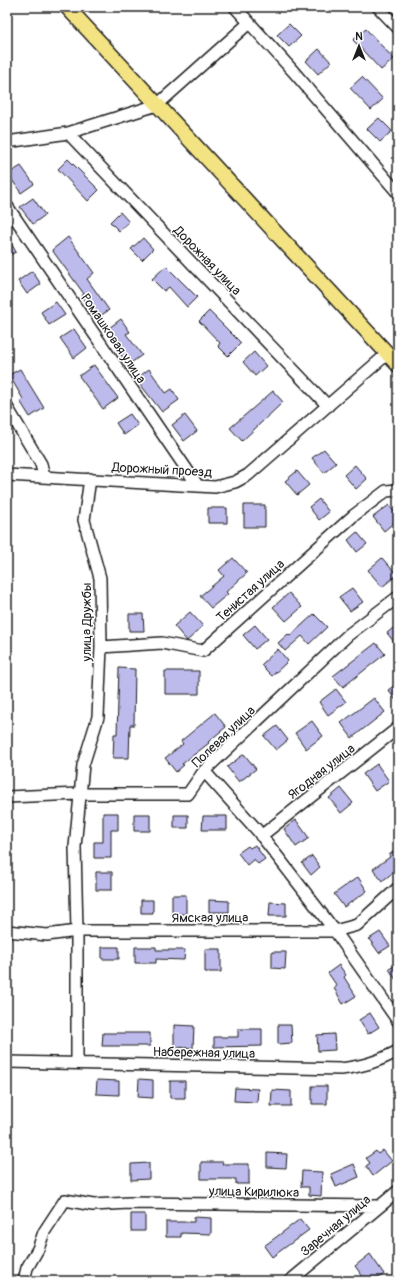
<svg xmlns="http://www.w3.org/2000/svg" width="405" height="1288" font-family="Pangolin,sans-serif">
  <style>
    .building { fill: #bdbaec; stroke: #1c1c1c }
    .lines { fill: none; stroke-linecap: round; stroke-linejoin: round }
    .minor-casing { stroke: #1c1c1c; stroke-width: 14 }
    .major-casing { stroke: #1c1c1c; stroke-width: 17 }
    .minor { stroke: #fff; stroke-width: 11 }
    .major { stroke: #f4e382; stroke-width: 14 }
    .labels { text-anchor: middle; stroke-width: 3; stroke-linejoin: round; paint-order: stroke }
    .street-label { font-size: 13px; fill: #1c1c1c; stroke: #fff }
  </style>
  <rect width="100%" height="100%" fill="#fff"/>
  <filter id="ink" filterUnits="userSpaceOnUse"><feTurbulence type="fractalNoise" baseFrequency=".025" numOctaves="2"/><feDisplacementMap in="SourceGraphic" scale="8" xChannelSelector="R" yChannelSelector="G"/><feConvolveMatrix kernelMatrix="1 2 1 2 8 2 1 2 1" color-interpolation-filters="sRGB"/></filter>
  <g filter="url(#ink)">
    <path class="building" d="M289,24L301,36L289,47L277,35Z
      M366,29L394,59L381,70L353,40Z
      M319,49L331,62L318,74L306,61Z
      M362,77L383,99L371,110L350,88Z
      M379,118L392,131L380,142L367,129Z
      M68,159L99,190L88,201L58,169Z
      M21,166L34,184L21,193L8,174Z
      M33,198L45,215L33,224L20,207Z
      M120,212L129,222L119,231L110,222Z
      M7,236L16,252L7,256Z
      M68,237L94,273L87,279L109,310L97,318L81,296L84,294L52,250Z
      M143,238L153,249L142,260L131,249Z
      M166,266L197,297L187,307L169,287L164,291L152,279Z
      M32,271L41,284L27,294L18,281Z
      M56,302L65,315L49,325L41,312Z
      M209,311L241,343L228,356L218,346L220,343L199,321Z
      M121,319L130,332L126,334L142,355L128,365L119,352L124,348L109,328Z
      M74,329L87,348L74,358L60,338Z
      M254,352L266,366L255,376L243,362Z
      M94,365L118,398L103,409L79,376Z
      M20,369L44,408L30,417L20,401L23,399L9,375Z
      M149,369L166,393L172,389L179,400L162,412L136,379Z
      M273,391L283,402L242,441L230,428Z
      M130,414L138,425L124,435L116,423Z
      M185,415L197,431L184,441L172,425Z
      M324,449L336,463L324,473L312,458Z
      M355,465L367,479L356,489L344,475Z
      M297,471L309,485L297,495L285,481Z
      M319,499L329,512L319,520L309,507Z
      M244,505H265V527H244Z
      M389,505L398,517V519L384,531L373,517Z
      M208,508H227V523H208Z
      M357,532L367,544L357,552L348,540Z
      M233,558L247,573L226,592L228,594L211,608L200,596L224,576L219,570Z
      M382,558L397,575L382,587L368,570Z
      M352,588L363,602L350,611L339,597Z
      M289,593L302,607L286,621L273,607Z
      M190,612L203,626L187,641L174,626Z
      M129,614H143L144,631H129Z
      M314,614L327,627L309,644L302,636L285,651L278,643L288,634L290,636Z
      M398,624V647L387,633Z
      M255,625L267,639L255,649L243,635Z
      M376,643L385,654L343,687L333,676Z
      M278,649L288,661L272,676L261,665Z
      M119,668L135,669L134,725H130L129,758H113L114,734H117Z
      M165,671H199V694H165Z
      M398,683V703L388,690Z
      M336,689L346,702L328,715L319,702Z
      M374,698L385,712L352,738L341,723Z
      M215,713L226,727L208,742L209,743L182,764L184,765L176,772L165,758L183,744L181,741Z
      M312,721L323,736L306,749L295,733Z
      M277,726L288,740L276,750L264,736Z
      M244,754L256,769L239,782L227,767Z
      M377,764L389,781L375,791L363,774Z
      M341,788L353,803L341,813L329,798Z
      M103,813H118V830H111V858H94V842H103Z
      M134,814H150V831H134Z
      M174,815H188V828H174Z
      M203,816H227V830H202Z
      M296,820L309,838L296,847L284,829Z
      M255,845L265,859L258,864L254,859L247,865L238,853L248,846L250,848Z
      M398,848V869L382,881L373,869L390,857L389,855Z
      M312,856L320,867L311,875L302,863Z
      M96,872H112V890H96Z
      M358,877L367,891L344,907L334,894Z
      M172,895H186V914H172Z
      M141,900H153V913H141Z
      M209,900L229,901V912H209Z
      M270,902L286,903V916H269Z
      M380,932L390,946L379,953L369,939Z
      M102,947H119V959H102Z
      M135,947H156V950H185L184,960L156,959V963H135Z
      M205,949H221V972H205Z
      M272,952H286L285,969L272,968Z
      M398,964V983L389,969Z
      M339,965L346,975L344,977L356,996L343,1004L334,988L337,986L328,973Z
      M370,1013L379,1027L368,1034L359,1020Z
      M174,1025L194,1026L193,1048L174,1047Z
      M278,1025H291L292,1043L278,1044Z
      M238,1029H262V1046L214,1047V1037H238Z
      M103,1033H150V1046H102Z
      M334,1034L335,1050L318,1051L317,1035Z
      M139,1079L153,1080V1098L138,1097Z
      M97,1080L119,1081V1095L96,1094Z
      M170,1081H185V1098H170Z
      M312,1086H327V1104H312Z
      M235,1088L258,1089L257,1102L234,1101Z
      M272,1090L291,1091V1106H271Z
      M383,1150L392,1161L373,1176L366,1166L370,1163L366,1158L376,1151L378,1154Z
      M267,1153L287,1154L286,1168L267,1167Z
      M201,1162H223L222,1164H249V1184H236V1179H201Z
      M149,1163V1179L131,1180V1164Z
      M354,1164L359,1177L336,1187L331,1174Z
      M302,1171L322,1172L321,1196L309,1195V1187H301Z
      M131,1214H145V1231H131Z
      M194,1217L211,1218V1234L181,1233V1237H166V1222H194Z
      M300,1219L309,1230L272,1257L264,1246L279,1235Z
      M370,1254L384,1274L375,1281H366L355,1266Z"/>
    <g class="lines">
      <g class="minor-casing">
        <path id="minor" d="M235,7L293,71L398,193
          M378,7L398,28
          M68,133L328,406
          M7,142L68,133L157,105L249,23
          M7,206L198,486
          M7,407L41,464L44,477
          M7,475L215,487L235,482L248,475L387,354
          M101,647L162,643L203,651L353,516L386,491L398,490
          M204,771L257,830L335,931L398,1021
          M7,797L79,794H188L204,771L348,635L398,597
          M261,836L398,728
          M7,931L47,935L77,931H335L357,925L398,888
          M7,1062L341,1069C364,1066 377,1062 398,1051
          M77,1063V931L75,847L83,765L98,717L101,647L100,578L84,520L90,479
          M24,1281L27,1268L38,1249L44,1232L65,1200L93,1205L129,1203L379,1206
          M290,1281L398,1191"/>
      </g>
      <g class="major-casing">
        <path id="major" d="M67,7L398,365"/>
      </g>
      <use href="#minor" class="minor"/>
      <use href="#major" class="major"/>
    </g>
  </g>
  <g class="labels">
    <g class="street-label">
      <text transform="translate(208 260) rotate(46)" y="5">Дорожная улица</text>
      <text transform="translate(114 338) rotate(56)" y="5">Ромашковая улица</text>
      <text transform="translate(162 469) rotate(3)" y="5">Дорожный проезд</text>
      <text transform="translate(250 590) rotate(-42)" y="5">Тенистая улица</text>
      <text transform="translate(86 622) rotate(-90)" y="5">улица Дружбы</text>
      <text transform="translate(223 736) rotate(-44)" y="5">Полевая улица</text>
      <text transform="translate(321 771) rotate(-38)" y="5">Ягодная улица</text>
      <text x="210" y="922">Ямская улица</text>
      <text transform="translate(204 1052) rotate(1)" y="5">Набережная улица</text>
      <text transform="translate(254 1191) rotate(1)" y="5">улица Кирилюка</text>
      <text transform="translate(335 1225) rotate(-40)" y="5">Заречная улица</text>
    </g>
  </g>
  <rect width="405" height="1288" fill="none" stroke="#fff" stroke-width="24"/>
  <rect x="12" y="12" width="381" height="1264" fill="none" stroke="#1c1c1c" stroke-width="1.5" filter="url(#ink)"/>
  <g transform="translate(359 46)" stroke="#ffffff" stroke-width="3" paint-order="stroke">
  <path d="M0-3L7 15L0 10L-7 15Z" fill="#1c1c1c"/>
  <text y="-6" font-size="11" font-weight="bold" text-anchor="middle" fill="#1c1c1c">N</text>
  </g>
</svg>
